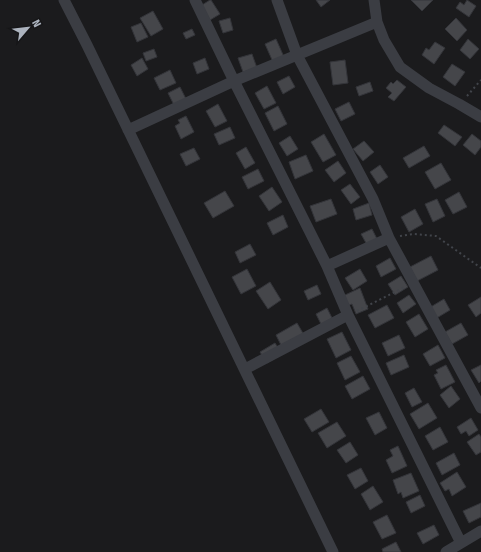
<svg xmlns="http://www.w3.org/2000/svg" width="481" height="552" font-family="'Fira Sans Condensed',sans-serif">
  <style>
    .building { fill: #45464a; stroke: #34353a }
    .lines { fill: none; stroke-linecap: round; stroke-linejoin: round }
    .path { stroke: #41444a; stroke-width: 2; stroke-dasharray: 2 3; stroke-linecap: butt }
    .minor { stroke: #3b3d43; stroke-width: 11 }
  </style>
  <rect width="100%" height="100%" fill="#1b1b1d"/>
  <path class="building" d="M210,0H211L220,14L210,20L202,5Z
    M316,0H330L321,7Z
    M411,0H433L422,11Z
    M467,0L476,6L469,17L456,8L460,2L464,5Z
    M153,11L163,29L151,36L140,18Z
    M230,18L233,30L223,33L219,21Z
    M456,18L467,30L457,41L445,29Z
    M141,23L148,37L137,42L131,27Z
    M192,29L195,35L186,39L183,33Z
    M276,39L284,57L273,62L265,44Z
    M468,39L479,49L470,59L460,50Z
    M435,42L445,48L434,64L422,55L426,48L429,50Z
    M154,49L157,57L146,61L143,53Z
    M252,54L257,68L243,72L238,58Z
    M142,58L148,69L137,76L131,65Z
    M205,58L209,69L197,74L193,63Z
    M345,60L348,83L333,85L330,62Z
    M452,64L465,72L455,86L443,77Z
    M170,70L176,83L160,90L154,78Z
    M289,76L295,87L283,94L277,82Z
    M397,80L406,87L394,101L388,97L392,93L386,88L391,82L393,84Z
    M370,82L373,91L359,96L356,87Z
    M267,86L276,103L264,109L255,93Z
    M180,87L187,101L175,107L168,93Z
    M349,102L355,114L341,121L335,109Z
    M218,104L227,121L215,127L206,111Z
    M278,106L287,124L274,131L265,113Z
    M186,116L194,132L181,139L175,126L180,123L178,120Z
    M444,125L462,137L455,146L438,133Z
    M230,127L235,138L219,145L214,134Z
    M324,134L336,155L323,162L311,142Z
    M472,134L481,141V147L475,155L463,145Z
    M290,136L298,149L287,156L279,143Z
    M364,141L374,152L363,161L353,149Z
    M424,146L430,156L409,168L403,158Z
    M246,147L255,163L245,169L236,153Z
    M194,148L200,159L186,166L180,154Z
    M306,155L313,171L295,179L289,162Z
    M338,161L346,173L334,182L325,170Z
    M441,163L451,180L435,189L425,172Z
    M380,165L388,177L378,184L370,172Z
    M258,169L264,181L248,189L242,177Z
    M350,184L360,197L351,204L341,190Z
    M272,187L282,202L269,211L259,196Z
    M225,191L234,206L213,218L204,203Z
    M459,192L467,207L453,214L445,200Z
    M331,199L337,214L316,222L310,206Z
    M437,199L445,216L433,222L425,204Z
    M369,203L372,215L356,220L353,209Z
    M415,209L423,224L409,232L401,217Z
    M283,215L288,227L273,235L267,223Z
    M372,229L380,245L370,250L361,234Z
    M250,244L256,255L240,263L235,252Z
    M431,256L438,270L417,281L410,267Z
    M390,258L396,269L381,277L376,266Z
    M247,269L256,286L241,294L232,277Z
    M360,269L367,281L353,290L345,278Z
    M401,276L408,287L395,295L388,284Z
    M270,282L281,300L268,309L256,291Z
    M317,285L321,294L308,300L304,291Z
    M360,288L368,309L356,314L352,304L347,306L343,296Z
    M409,295L416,304L403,313L397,303Z
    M481,297V313L476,317L468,305Z
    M444,299L450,310L435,319L429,308Z
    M387,305L394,318L375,328L368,315Z
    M327,308L333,320L322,326L316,314Z
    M419,314L428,329L415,337L406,322Z
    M297,323L304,335L282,347L276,335Z
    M461,323L468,335L452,344L445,332Z
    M342,332L351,350L336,358L327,339Z
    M399,335L405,348L388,356L382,343Z
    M275,343L282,354L267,363L260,352Z
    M438,345L445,358L430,366L423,354Z
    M404,355L409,367L391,375L386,363Z
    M351,356L360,372L345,380L337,363Z
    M446,365L455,382L441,389L434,375L438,373L436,370Z
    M481,365V381L479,383L471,370Z
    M363,376L370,389L352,399L345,386Z
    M451,386L460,399L449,408L440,395Z
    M414,388L422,402L412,407L405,393Z
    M428,403L437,418L419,429L410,414Z
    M321,409L329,422L312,432L304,419Z
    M379,412L387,428L375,435L366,418Z
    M471,418L478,430L469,436L466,431L461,434L457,427Z
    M337,422L346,436L327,448L318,433Z
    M440,427L448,442L433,450L425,436Z
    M479,434L481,437V452L476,455L467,442Z
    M350,442L358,455L346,463L337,450Z
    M398,446L407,466L392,473L386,460L393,456L390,450Z
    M454,453L460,465L442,475L436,463Z
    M361,468L368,481L355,489L347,475Z
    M457,472L466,487L452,496L449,489L445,491L440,483Z
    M411,473L419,491L403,498L401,492L398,494L393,480Z
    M373,486L383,502L370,510L361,494Z
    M420,495L425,506L411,513L406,502Z
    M481,503V517L469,523L463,511Z
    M387,515L396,533L382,539L373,522Z
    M434,525L439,535L423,544L417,533Z
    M396,542L401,552H383L382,549Z"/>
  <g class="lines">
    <path class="path" d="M467,96L481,80
      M400,236L414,234L436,236L481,268
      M357,311L405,287"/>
    <path class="minor" d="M64,0L87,45L333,552
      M195,0L234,81L327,266L348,315L461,543
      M277,0L297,55L373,199L389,238L481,408
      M374,0L377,22L384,40L400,67L429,88L459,104L481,117
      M128,130L234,81L377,22
      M327,266L389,238
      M245,369L348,315
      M446,552L481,531"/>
  </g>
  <g transform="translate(28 28) rotate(62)" stroke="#161618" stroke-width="3" paint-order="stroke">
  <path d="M0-3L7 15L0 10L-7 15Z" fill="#acb3be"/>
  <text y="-6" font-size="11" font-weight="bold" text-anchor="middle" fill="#acb3be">N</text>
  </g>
</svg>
